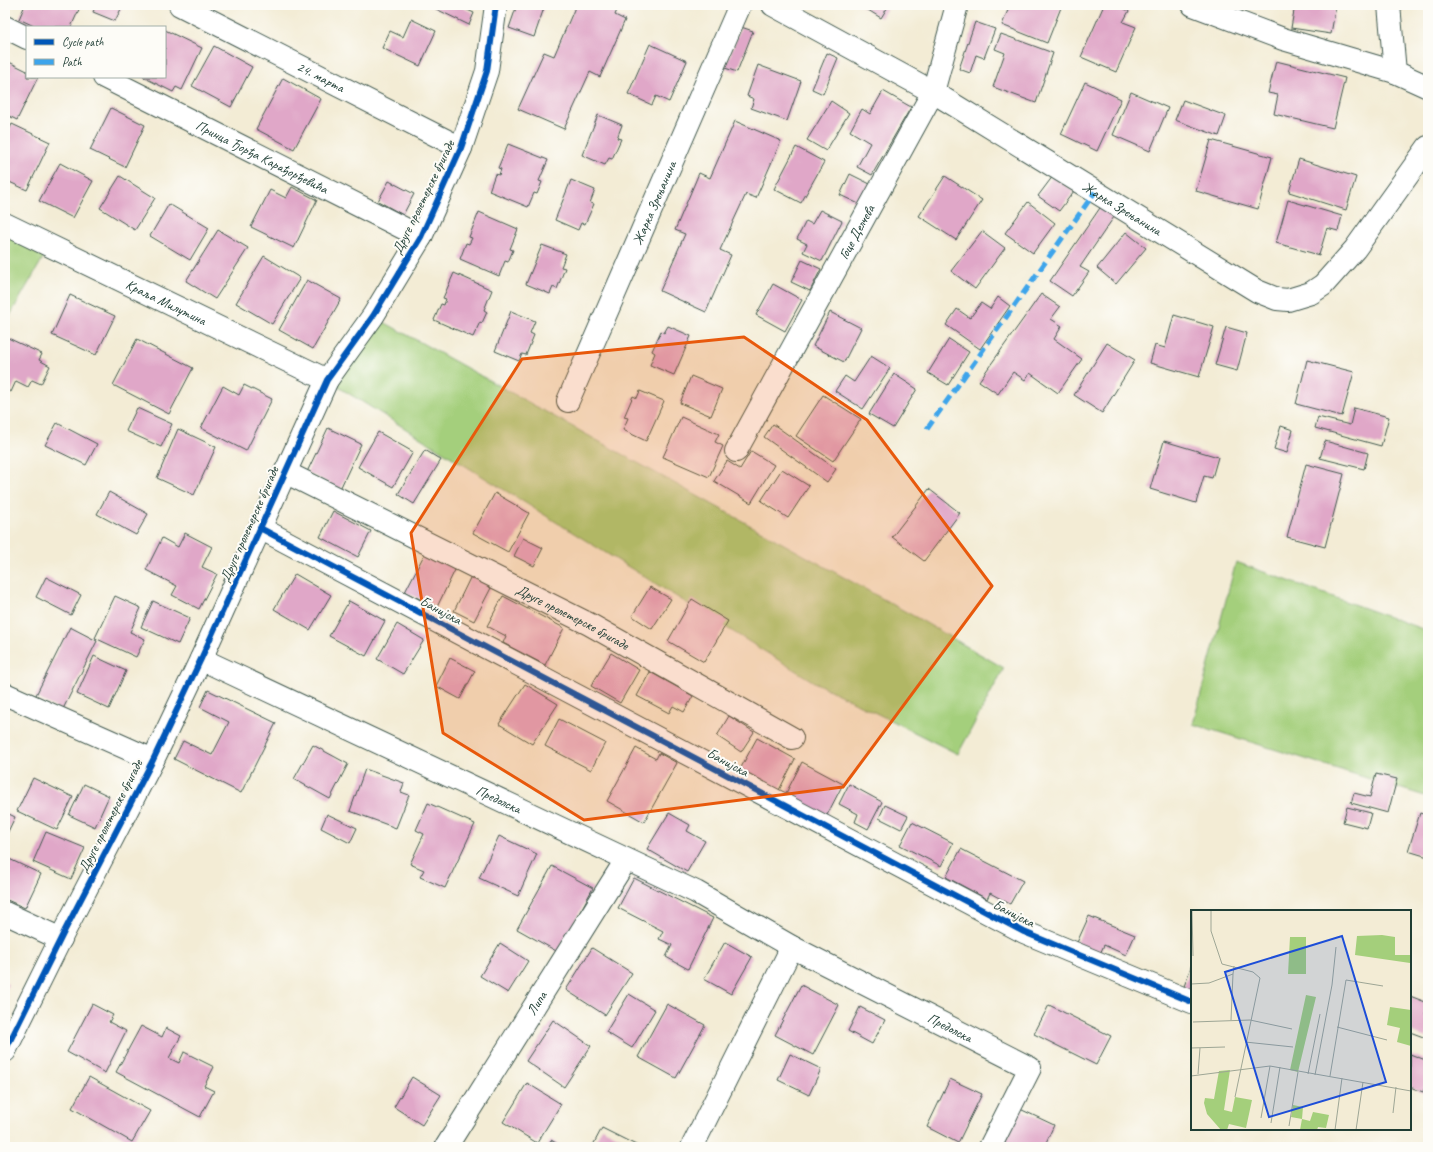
<svg xmlns="http://www.w3.org/2000/svg" width="1433" height="1152" font-family="Caveat,sans-serif">
  <style>
    .green { fill: #a4cf7b; stroke: #628658 }
    .building { fill: #e0a7c8 }
    .lines { fill: none; stroke-linecap: round; stroke-linejoin: round }
    .minor-casing { stroke: #3f574c; stroke-width: 24 }
    .minor { stroke: #fff; stroke-width: 22 }
    .quiet { stroke: #3da4eb; stroke-width: 5; stroke-dasharray: 10 5; stroke-linecap: butt }
    .cycleway-casing { stroke: #fdfcf7; stroke-width: 8 }
    .cycleway { stroke: #0057b8; stroke-width: 6 }
    .marked { fill: #e8590c; fill-opacity: 0.2; stroke: #e8590c; stroke-width: 3; stroke-linejoin: round }
    .labels { text-anchor: middle; stroke-width: 4; stroke-linejoin: round; paint-order: stroke }
    .street-label { font-size: 14px; fill: #1f3d34; stroke: #fdfcf7 }
    .inset-road { fill: none; stroke: #9ea695; stroke-width: 1 }
    .view { fill: #1d4ed8; fill-opacity: 0.15; stroke: #1d4ed8; stroke-width: 2 }
    .inset-edge { fill: none; stroke: #1f3d34; stroke-width: 2 }
  </style>
  <rect width="100%" height="100%" fill="#fdfcf7"/>
  <filter id="ink" filterUnits="userSpaceOnUse"><feTurbulence type="fractalNoise" baseFrequency=".025" numOctaves="2"/><feDisplacementMap in="SourceGraphic" scale="8" xChannelSelector="R" yChannelSelector="G"/><feConvolveMatrix kernelMatrix="1 2 1 2 8 2 1 2 1" color-interpolation-filters="sRGB"/></filter>
  <filter id="wash" filterUnits="userSpaceOnUse"><feTurbulence type="fractalNoise" baseFrequency=".012" numOctaves="4" result="noise"/><feDisplacementMap in="SourceGraphic" scale="16" xChannelSelector="R" yChannelSelector="G"/><feGaussianBlur stdDeviation="0.9" result="paint"/><feColorMatrix in="noise" values="0 0 0 0 0 0 0 0 0 0 0 0 0 0 0 0 0 1.4 0 .05"/><feComposite in="paint" operator="in"/></filter>
  <g filter="url(#wash)">
    <rect width="100%" height="100%" fill="#f3ecd5"/>
    <path class="green" d="M5,224L50,246L5,324Z
      M373,316L919,619L1004,668L958,754L814,682L327,380Z
      M1236,562L1428,631V797L1193,724Z"/>
    <g id="blocks">
      <path class="building" d="M25,5H81L71,27H36L19,19Z
        M96,5H123L115,21L93,12Z
        M433,5H457L474,13L469,25L432,7Z
        M517,5H545L534,37L509,28Z
        M576,5H619L615,15L625,20L600,77L590,72L564,129L518,109L544,52L554,56Z
        M860,5H889L881,18Z
        M1010,5H1062L1047,43L1002,25Z
        M1104,5H1116L1129,11L1123,22L1136,27L1116,72L1081,57Z
        M1295,5H1336L1331,34L1291,28Z
        M411,19L436,31L420,66L382,48L390,31L403,37Z
        M975,22L995,29L984,58L976,55L970,73L959,69Z
        M741,27L753,31L737,72L725,68Z
        M165,30L202,48L182,90L176,87L173,92L143,77H165Z
        M1001,34L1053,53L1036,103L993,87L1005,53L995,49Z
        M650,44L687,61L669,102L656,96L652,105L628,94Z
        M214,46L252,67L231,107L192,86Z
        M827,53L838,58L823,94L812,89Z
        M5,60L27,71V77H38L17,120L5,114Z
        M1276,61L1345,78L1333,128L1274,114L1278,95L1268,93Z
        M758,65L801,81L787,121L751,108L754,99L747,96Z
        M283,78L321,99L294,149L256,129Z
        M1085,82L1121,99L1097,151L1061,134Z
        M883,91L911,107L872,175L857,167L870,143L850,131L862,109L870,114Z
        M1131,92L1168,108L1150,151L1113,135Z
        M1183,100L1226,116L1219,136L1175,120Z
        M831,101L849,113L826,151L807,140Z
        M111,108L145,125L125,167L90,150Z
        M598,115L622,125L617,138L621,139L612,159L609,158L605,165L582,155Z
        M735,121L781,141L756,198L746,194L720,250L731,255L706,312L660,291L685,234L675,230L699,173L710,178Z
        M12,124L50,142L27,190L5,180V138Z
        M1211,140L1272,157L1258,209L1196,191Z
        M508,144L548,160L539,181L542,182L537,194L534,193L528,207L489,191L495,174L499,175L501,169L498,168Z
        M796,147L824,162L801,203L774,189Z
        M1299,159L1356,177L1346,210L1289,192Z
        M60,163L93,181L73,218L39,201Z
        M850,174L870,184L859,204L840,195Z
        M120,176L155,198L135,230L100,208Z
        M945,176L982,200L956,240L919,216Z
        M1053,176L1074,191L1059,211L1038,196Z
        M571,180L595,190L590,203L594,204L585,224L581,223L578,230L555,220Z
        M389,181L414,194L403,215L378,201Z
        M292,187L317,200L294,248L251,227L270,190L286,198Z
        M1288,200L1342,216L1338,231L1327,228L1319,255L1276,243Z
        M1028,202L1055,223L1033,253L1005,233Z
        M169,204L209,228L190,260L150,236Z
        M1102,205L1116,214L1080,267L1089,272L1072,296L1050,281Z
        M820,210L842,221L822,261L803,252L807,244L797,239L806,221L812,224Z
        M479,212L518,229L510,249L513,250L508,262L505,261L499,276L460,259L466,243L469,244L472,238L469,237Z
        M218,230L248,248L215,299L186,281Z
        M982,231L1005,248L975,289L951,271Z
        M1126,232L1146,248L1116,284L1097,268Z
        M542,245L566,254L561,267L565,268L557,289L553,287L550,294L526,284Z
        M264,256L300,278L272,324L236,303Z
        M802,260L821,269L810,291L791,282Z
        M454,273L492,290L484,310L487,312L482,323L480,322L473,337L434,320L441,304L444,305L446,299L443,298Z
        M307,280L341,299L313,349L279,330Z
        M773,284L802,300L785,331L756,315Z
        M1041,294L1060,307L1051,319L1062,326L1054,339L1082,359L1058,393L1030,373L1025,380L1013,372L998,394L979,381Z
        M70,295L115,316L96,355L52,335Z
        M998,297L1010,306L980,349L946,325L957,309L970,318L981,303L990,309Z
        M511,311L535,321L530,333L534,335L526,355L522,354L519,361L495,351Z
        M830,312L861,328L844,362L813,346Z
        M1174,315L1214,327L1199,377L1150,363L1155,345L1165,348Z
        M668,326L691,336L674,375L650,365L655,353L652,351L661,331L664,333Z
        M1226,327L1247,333L1237,371L1215,365Z
        M8,338L42,354L39,360L50,366L41,384L32,380L28,387L16,381L11,392L5,389V345Z
        M137,339L193,368L169,414L113,385Z
        M949,339L969,352L948,385L928,373Z
        M1107,343L1135,360L1102,413L1074,395Z
        M871,356L890,368L863,409L835,391L845,376L854,382Z
        M1307,360L1354,372L1342,416L1296,404Z
        M894,374L917,389L893,428L869,414Z
        M691,376L722,389L711,416L680,403Z
        M244,385L272,399L246,451L201,428L223,386L239,395Z
        M640,391L664,401L646,441L623,430L628,418L624,417L633,396L637,398Z
        M823,395L861,419L833,461L796,436Z
        M137,408L172,424L161,447L126,431Z
        M1354,408L1389,417L1381,446L1315,428L1318,417L1350,425Z
        M681,417L719,434L715,442L723,446L709,477L663,457Z
        M57,423L97,444L86,465L45,445Z
        M773,424L836,469L827,482L764,437Z
        M1281,426L1293,430L1287,453L1274,449Z
        M328,428L361,444L340,489L307,472Z
        M178,429L216,447L194,495L157,478Z
        M378,432L413,452L393,487L358,467Z
        M1164,441L1218,457L1212,478L1204,476L1196,503L1150,489Z
        M1325,441L1368,453L1364,469L1320,458Z
        M425,450L441,460L414,504L398,494Z
        M751,451L774,465L751,503L714,481L727,461L740,469Z
        M1306,464L1344,474L1325,547L1287,537Z
        M782,469L809,486L788,518L761,501Z
        M929,489L960,513L924,561L892,537Z
        M109,492L148,514L136,535L97,514Z
        M495,493L529,513L508,552L473,533Z
        M333,511L371,531L358,557L320,537Z
        M185,533L212,547L202,567L217,574L199,609L172,595L177,586L146,570L162,538L178,547Z
        M523,538L543,548L534,566L514,556Z
        M425,553L456,568L437,607L405,592Z
        M295,574L331,595L310,630L274,609Z
        M471,576L492,586L474,621L454,611Z
        M46,577L81,595L71,615L36,597Z
        M650,587L671,599L652,629L632,616Z
        M115,596L141,608L130,632L145,639L136,657L95,638Z
        M503,596L564,628L545,665L503,643L506,636L487,626Z
        M692,599L728,621L704,662L668,641Z
        M153,601L190,618L178,644L141,627Z
        M349,601L385,621L366,656L329,636Z
        M397,624L424,640L403,674L377,659Z
        M70,627L97,641L62,711L35,697Z
        M611,653L639,670L620,703L591,686Z
        M94,656L126,671L109,709L77,694Z
        M450,658L475,671L460,699L436,686Z
        M650,672L693,696L684,712L673,706L669,713L637,696Z
        M525,684L558,704L532,744L499,724Z
        M208,690L276,723L241,793L174,759L183,741L212,755L229,722L200,707Z
        M729,716L754,732L741,752L717,736Z
        M559,719L605,743L591,770L545,746Z
        M757,738L795,759L777,794L738,773Z
        M313,745L348,764L330,799L294,779Z
        M636,748L656,759L659,753L677,763L644,822L607,801Z
        M802,762L843,784L826,817L785,795Z
        M365,769L404,783L401,792L409,795L396,828L350,811Z
        M1376,774L1397,779L1388,813L1351,803L1354,793L1370,797Z
        M33,778L73,797L57,830L17,811Z
        M84,784L109,796L95,827L69,815Z
        M849,784L882,802L868,829L855,822L858,814L839,804Z
        M428,803L475,824L445,888L420,877L424,870L410,864L424,834L416,830Z
        M885,805L908,816L901,829L879,818Z
        M1347,807L1371,813L1367,828L1343,822Z
        M5,812L15,817L5,838Z
        M669,813L690,825L687,831L705,841L687,872L647,849Z
        M1420,813L1428,816V857L1408,851Z
        M327,814L357,828L350,843L321,828Z
        M912,822L953,843L941,866L900,845Z
        M46,832L85,848L71,879L33,862Z
        M499,836L537,854L518,896L479,878Z
        M961,849L1023,881L1010,904L990,893L987,899L946,877Z
        M5,857L41,874L25,908L5,899Z
        M552,866L593,888L558,952L517,929Z
        M634,878L713,918L688,969L666,957L672,945L659,939L663,931L618,908Z
        M1089,916L1135,935L1126,955L1104,945L1099,956L1075,947Z
        M725,942L752,957L731,994L704,979Z
        M500,943L528,961L508,993L480,976Z
        M592,948L632,973L605,1015L566,990Z
        M1192,964V995L1182,992Z
        M5,983L8,984L5,993Z
        M801,985L839,1005L813,1055L775,1035Z
        M629,994L655,1010L632,1048L606,1032Z
        M1410,996L1428,1003L1425,1014L1428,1015V1032L1426,1038L1410,1032Z
        M92,1004L113,1015L109,1022L126,1031L105,1073L67,1052Z
        M667,1004L705,1025L676,1078L638,1057Z
        M1049,1005L1111,1036L1096,1065L1034,1034Z
        M860,1007L885,1020L872,1044L848,1031Z
        M553,1020L591,1046L564,1087L526,1061Z
        M141,1026L162,1037L166,1028L181,1036L169,1058L179,1063L184,1052L214,1067L204,1086L214,1091L200,1117L116,1072Z
        M790,1054L821,1069L809,1095L778,1080Z
        M1410,1054L1428,1061V1080L1423,1092L1410,1087Z
        M89,1077L150,1111L132,1142L72,1108Z
        M412,1077L441,1095L422,1125L394,1107Z
        M950,1079L982,1094L958,1143L927,1127Z
        M527,1083L561,1104L537,1143L503,1122Z
        M1020,1109L1054,1125L1044,1147H1003Z
        M602,1128L640,1147H592Z
        M551,1140L563,1147H546Z"/>
    </g>
  </g>
  <g filter="url(#ink)">
    <use href="#blocks" fill-opacity="0" stroke="#3f574c" stroke-width="1"/>
    <g class="lines">
      <g class="minor-casing">
        <g id="minor">
          <path id="s1" d="M180,5L461,148"/>
          <path id="s2" d="M773,5L933,92L1257,291L1277,299L1288,300L1311,293L1323,285L1355,249L1428,147"/>
          <path d="M1193,5L1283,39L1395,72"/>
          <path d="M1389,5L1395,72L1428,87"/>
          <path d="M5,27L27,38"/>
          <path id="s3" d="M104,77L421,237"/>
          <path id="s4" d="M5,224L327,380"/>
          <path id="s5" d="M568,401L740,5"/>
          <path id="s6" d="M736,451L933,92L957,5"/>
          <path id="s7" d="M285,472L589,624L792,738"/>
          <path d="M260,528L1024,932L1192,1002"/>
          <path id="s8" d="M201,659L696,892L792,947L1030,1068L990,1147"/>
          <path d="M5,694L153,760"/>
          <path d="M5,913L61,939"/>
          <path d="M5,1051L65,930L153,760L201,659L327,380L373,316L421,237L461,148L487,71L496,5"/>
          <path id="s9" d="M446,1147L626,860"/>
          <path d="M692,1147L792,947"/>
        </g>
      </g>
      <use href="#minor" class="minor"/>
      <path class="quiet" d="M927,429L1095,192"/>
      <g class="cycleway-casing">
        <path id="cycleway" d="M260,528L1024,932L1192,1002
          M5,1051L65,930L153,760L201,659L327,380L373,316L421,237L461,148L487,71L496,5"/>
      </g>
      <use href="#cycleway" class="cycleway"/>
    </g>
  </g>
  <path class="marked" d="M744,337L867,420L992,586L843,787L584,820L443,733L411,533L522,359Z"/>
  <g class="labels">
    <g class="street-label">
      <text dy="5" stroke="none"><textPath href="#s1" startOffset="158">24. марта</textPath></text>
      <text dy="5" stroke="none"><textPath href="#s3" startOffset="177">Принца Ђорђа Карађорђевића</textPath></text>
      <text transform="translate(423 197) rotate(-64)" y="5">Друге пролетерске бригаде</text>
      <text dy="5" stroke="none"><textPath href="#s5" startOffset="216">Жарка Зрењанина</textPath></text>
      <text dy="5" stroke="none"><textPath href="#s2" startOffset="404">Жарка Зрењанина</textPath></text>
      <text dy="5" stroke="none"><textPath href="#s6" startOffset="250">Гоце Делчева</textPath></text>
      <text dy="5" stroke="none"><textPath href="#s4" startOffset="179">Краља Милутина</textPath></text>
      <text transform="translate(249 524) rotate(-66)" y="5">Друге пролетерске бригаде</text>
      <text transform="translate(441 610) rotate(28)" y="5">Банијска</text>
      <text dy="5" stroke="none"><textPath href="#s7" startOffset="322">Друге пролетерске бригаде</textPath></text>
      <text transform="translate(728 762) rotate(28)" y="5">Банијска</text>
      <text dy="5" stroke="none"><textPath href="#s8" startOffset="329">Предолска</textPath></text>
      <text transform="translate(110 816) rotate(-63)" y="5">Друге пролетерске бригаде</text>
      <text transform="translate(1014 913) rotate(27)" y="5">Банијска</text>
      <text dy="5" stroke="none"><textPath href="#s9" startOffset="170">Липа</textPath></text>
      <text dy="5" stroke="none"><textPath href="#s8" startOffset="835">Предолска</textPath></text>
    </g>
  </g>
  <g transform="translate(1191 910)">
    <rect width="220" height="220" fill="#f3ecd5"/>
    <path d="M191,25L204,27V45H220L219,67V53L164,45L166,26ZM99,27H115V64H97ZM115,85L125,87L107,162L99,160ZM199,97L220,100V136L206,132L209,118L196,115ZM39,160L33,200L41,202L44,187L61,190L55,218L38,214L36,220H30L16,204L13,193L14,188L23,189L28,161ZM102,195L112,197L111,209L119,211L122,202L138,205L135,218L127,217L126,220H109L111,209L100,207Z" fill="#a4cf7b"/>
    <path class="inset-road" d="M20,0V21L31,54L62,62L69,68L44,187M1,1L2,46M0,74L18,73L42,64L43,56M40,110L42,64M2,112L59,110L101,119M146,117L196,130M54,132L102,137M0,138L34,137M7,164L9,138M117,164L129,104M124,165L141,75L145,37M0,166L79,156L220,181M139,166L155,70L192,76M202,203L205,177M70,208L79,156M80,213L89,157M98,216L107,162M144,220L151,168M165,220L172,172"/>
    <path class="view" d="M151,26L195,172L78,207L34,62Z"/>
    <rect width="220" height="220" class="inset-edge"/>
  </g>
  <rect width="1433" height="1152" fill="none" stroke="#fdfcf7" stroke-width="20"/>
  <rect x="26" y="26" width="140" height="52" fill="#fdfcf7" stroke="#a4b0a9"/>
  <rect x="34" y="39" width="20" height="6" fill="#0057b8" stroke="#a4b0a9"/>
  <text x="62" y="46" font-size="12" fill="#1f3d34">Cycle path</text>
  <rect x="34" y="59" width="20" height="6" fill="#3da4eb" stroke="#a4b0a9"/>
  <text x="62" y="66" font-size="12" fill="#1f3d34">Path</text>
</svg>
